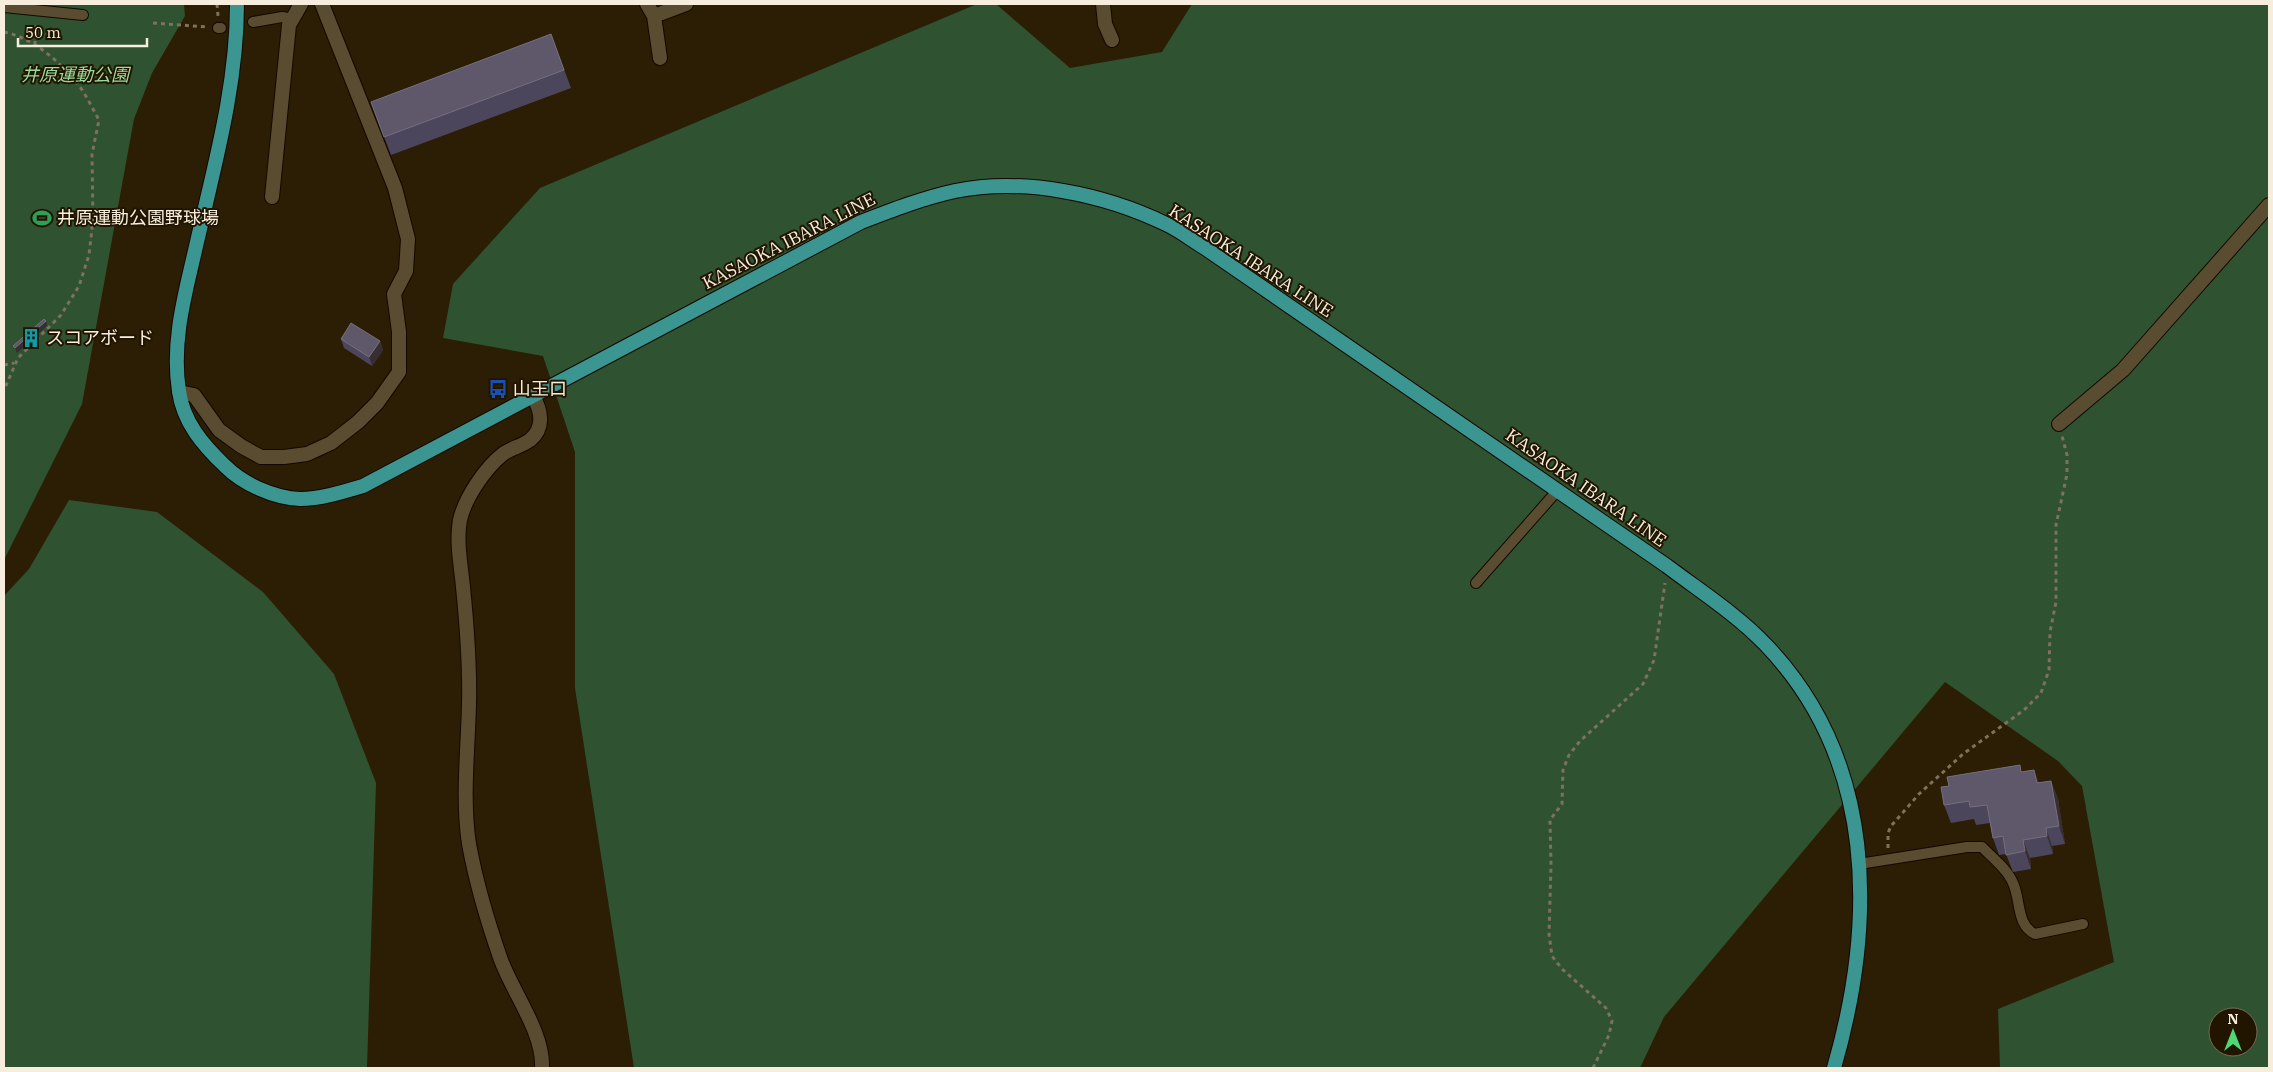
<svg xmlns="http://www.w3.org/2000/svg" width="2273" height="1072" font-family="'IBM Plex Serif','Noto Sans JP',serif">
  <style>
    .green { fill: #2f5231; fill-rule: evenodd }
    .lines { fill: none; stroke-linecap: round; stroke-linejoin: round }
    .service-casing { stroke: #130800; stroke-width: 12 }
    .minor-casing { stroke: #130800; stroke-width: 16 }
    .primary-casing { stroke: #130800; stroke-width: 16 }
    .path { stroke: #7d725c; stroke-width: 3; stroke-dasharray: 4 4; stroke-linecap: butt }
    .service { stroke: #5a4c31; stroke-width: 10 }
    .minor { stroke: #5a4c31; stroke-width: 14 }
    .primary { stroke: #3b9692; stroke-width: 14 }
    .wall { fill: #4c465d }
    .shaded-wall { fill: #372e33 }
    .building { fill: #5e586a; stroke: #766f7c }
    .labels { text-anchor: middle; stroke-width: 4; stroke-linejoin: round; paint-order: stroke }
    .park-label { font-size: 18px; font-style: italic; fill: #9ada9c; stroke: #211500 }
    .poi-label { font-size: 18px; fill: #f6eddd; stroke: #211500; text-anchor: start }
    .street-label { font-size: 18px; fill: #f6eddd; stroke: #211500 }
  </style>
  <rect width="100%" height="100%" fill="#2b1e04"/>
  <path class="green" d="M4,4H184L185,16L152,73L134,119L82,404L4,560Z
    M977,4H996L1070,68L1162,52L1192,4H2269V1068H2000L1998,1009L2114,962L2082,786L2058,761L1945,682L1664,1017L1640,1068H634L575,688V452L543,356L443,338L453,284L540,188ZM2218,1017H2248V1047H2218Z
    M69,500L157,512L263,592L334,674L376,783L367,1068H4V596L29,569Z"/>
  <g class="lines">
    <g class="service-casing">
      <path id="service" d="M4,7L83,15
        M253,22L282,17L294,19
        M218,28H221
        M1476,583L1557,491
        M1859,864L1967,847H1982C1993,858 2007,869 2013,883C2021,900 2016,925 2035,934L2083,924"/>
    </g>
    <g class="minor-casing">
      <path id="minor" d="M647,4L654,16L660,58
        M1103,4L1105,24L1112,40
        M654,16L686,4
        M272,197L289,25L301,4
        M179,392L194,395L219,430L241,446L261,457H284L307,454L331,443L358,422L377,403L399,372V332L394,294L406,271L408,239L395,188L322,4
        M533,396C541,410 545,428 530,440C522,446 511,448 503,454C485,468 465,498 460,520C456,541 461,566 463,587C467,627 470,665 469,704C468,750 462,798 469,844C476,882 488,923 501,960C513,993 544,1033 542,1068
        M2059,424L2123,370L2269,205"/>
    </g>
    <g class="primary-casing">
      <path id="primary" d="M237,4C237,85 215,163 197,242C186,291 171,340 179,391C183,422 203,445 225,466C243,484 274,498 300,499C320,499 343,492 363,486L861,222C892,210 923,198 955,191C1023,177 1104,194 1166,224C1179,230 1192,240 1205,248L1667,566C1700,591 1736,614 1765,644C1877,760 1876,922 1834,1068"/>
    </g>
    <path class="path" d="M217,4L218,16
      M153,23L207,27
      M4,32C33,38 59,61 77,83C86,94 92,108 99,120L92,154L93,220L89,255L79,286L61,315L18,358L4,390
      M35,45V25
      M4,365L14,363
      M1888,848V833L1891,826L1919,794L1963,754L2024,710L2041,693L2049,670L2050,632L2056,602V525L2067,474V455L2062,436
      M1593,1068L1609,1035L1612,1021L1606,1008L1562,969L1552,956L1549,934L1551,865L1550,820L1562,804L1563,770L1569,755L1580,741L1643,684L1654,660L1665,583"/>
    <use href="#service" class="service"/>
    <use href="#minor" class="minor"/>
    <use href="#primary" class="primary"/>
  </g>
  <path class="wall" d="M551,34L571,88L391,155L371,102Z
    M341,339L380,341L383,350L372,366L344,348Z
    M2022,772L2039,783L2051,781L2058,799L2065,844L2052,846L2053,854L2030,858L2031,869L2013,872L2006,854L1999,855L1993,838L1990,823L1976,825L1974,819L1951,823L1944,805Z"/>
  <path class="shaded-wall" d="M46,321L47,326L17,353L15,348Z
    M380,341L383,350L372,366L369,357Z
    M2034,770L2041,787L2037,783Z
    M2051,781L2058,799L2065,844L2059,826Z
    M2046,828L2052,846L2053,854L2047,836Z
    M2023,840L2030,858L2031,869L2025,851Z"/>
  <path class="building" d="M551,34L564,70L384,137L371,102Z
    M44,319L46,321L15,348L13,346Z
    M351,323L380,341L369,357L341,339Z
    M2020,765L2021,772L2034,770L2037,783L2051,781L2059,826L2046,828L2047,836L2023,840L2025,851L2006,855L2003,836L1993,838L1987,805L1970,807L1969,801L1944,805L1941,787L1949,786L1947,777Z"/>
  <defs>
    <g id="stadium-bare" transform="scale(1.5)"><path d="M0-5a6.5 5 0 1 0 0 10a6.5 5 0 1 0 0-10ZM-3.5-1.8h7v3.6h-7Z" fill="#2e9e5b" stroke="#211500" stroke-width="2.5" paint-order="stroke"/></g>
    <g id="building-bare" transform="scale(1.5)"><path d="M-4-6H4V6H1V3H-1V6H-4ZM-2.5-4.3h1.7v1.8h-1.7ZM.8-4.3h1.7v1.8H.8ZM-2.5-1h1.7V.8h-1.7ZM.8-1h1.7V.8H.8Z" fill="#0f9aa8" stroke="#211500" stroke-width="2.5" paint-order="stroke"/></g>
    <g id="bus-bare" transform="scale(1.5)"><path d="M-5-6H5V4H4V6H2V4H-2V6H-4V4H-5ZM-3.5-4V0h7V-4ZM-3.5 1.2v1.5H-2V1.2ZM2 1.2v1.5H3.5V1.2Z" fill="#1a4fb4" stroke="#211500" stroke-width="2.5" paint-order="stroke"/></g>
  </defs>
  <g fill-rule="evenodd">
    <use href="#stadium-bare" x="42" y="218"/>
    <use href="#building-bare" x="31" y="338"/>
    <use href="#bus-bare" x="498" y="389"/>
  </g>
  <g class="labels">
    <g class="park-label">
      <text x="75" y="81">井原運動公園</text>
    </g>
    <g class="poi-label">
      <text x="57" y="224">井原運動公園野球場</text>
      <text x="46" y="344">スコアボード</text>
      <text x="513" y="395">山王口</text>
    </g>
    <g class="street-label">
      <text transform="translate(789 241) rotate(-27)" y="6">KASAOKA IBARA LINE</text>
      <text transform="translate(1251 261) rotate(33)" y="6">KASAOKA IBARA LINE</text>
      <text transform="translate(1586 488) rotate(35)" y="6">KASAOKA IBARA LINE</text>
    </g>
  </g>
  <rect width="2273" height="1072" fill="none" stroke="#f6eddd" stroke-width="10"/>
  <g transform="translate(2233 1032)"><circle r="24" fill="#211500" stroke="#766b58"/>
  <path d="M0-4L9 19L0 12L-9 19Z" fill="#4fd675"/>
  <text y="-8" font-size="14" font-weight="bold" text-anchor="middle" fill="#f6eddd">N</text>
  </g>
  <path d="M18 38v8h129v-8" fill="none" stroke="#f6eddd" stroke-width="2.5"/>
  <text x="25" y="38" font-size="15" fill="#f6eddd" stroke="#211500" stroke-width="4" paint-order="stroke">50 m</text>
</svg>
